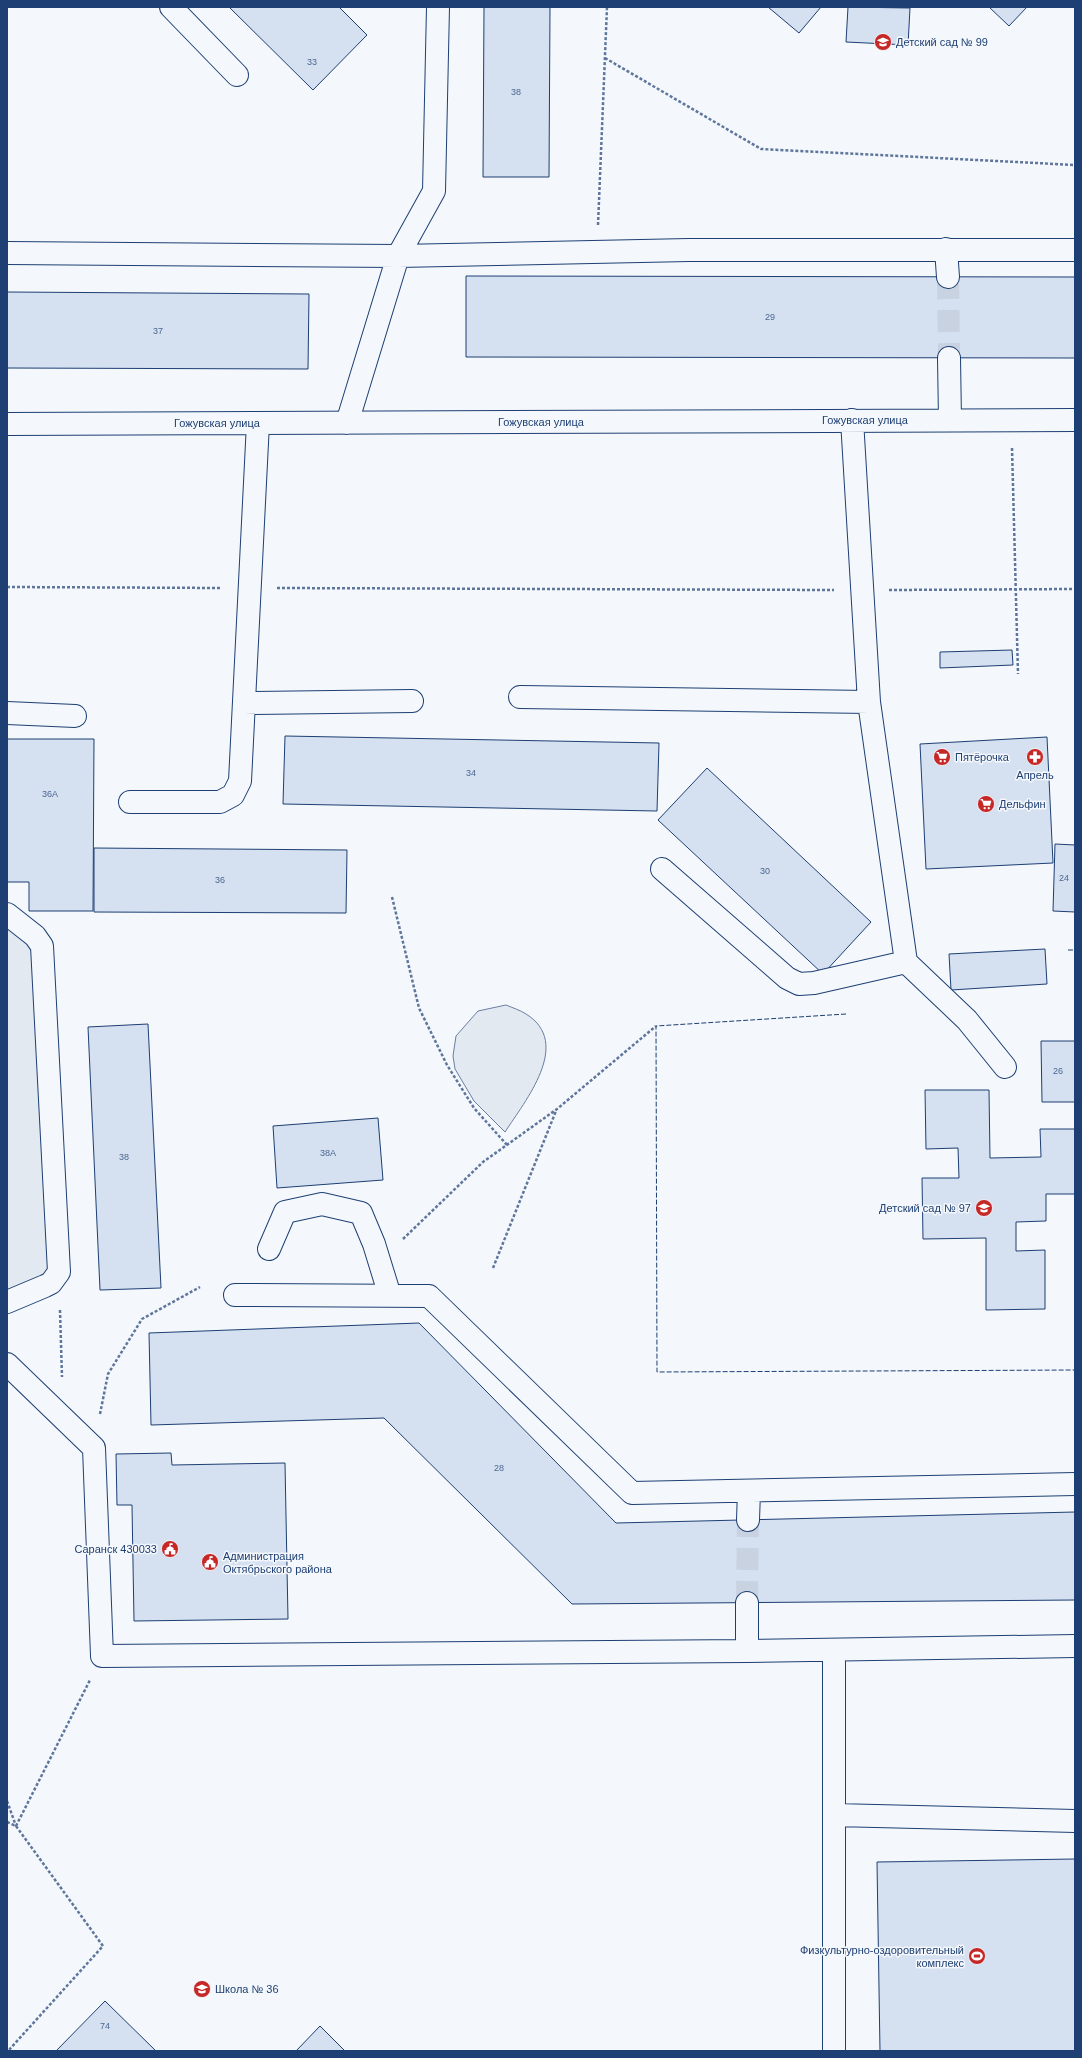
<svg xmlns="http://www.w3.org/2000/svg" width="1082" height="2058" font-family="Arial,sans-serif">
  <style>
    .green { fill: #e3e9f0; stroke: #687fa3 }
    .building { fill: #d5e0f0; stroke: #1d3f73 }
    .lines { fill: none; stroke-linecap: round; stroke-linejoin: round }
    .minor-tunnel { stroke: #c9d2e0; stroke-width: 22; stroke-dasharray: 22 11; stroke-linecap: butt }
    .minor-casing { stroke: #1d3f73; stroke-width: 24 }
    .path { stroke: #5e769c; stroke-width: 2.5; stroke-dasharray: 3 2; stroke-linecap: butt }
    .minor { stroke: #f4f7fb; stroke-width: 22 }
    .fence { stroke: #1d3f73; stroke-width: 1; stroke-dasharray: 5 2; stroke-linecap: butt }
    .labels { text-anchor: middle; stroke-width: 3; stroke-linejoin: round; paint-order: stroke }
    .number-label { font-size: 9px; fill: #4b6792 }
    .poi-label { font-size: 11px; fill: #1d3f73; stroke: #f4f7fb; text-anchor: start }
    .street-label { font-size: 11px; fill: #1d3f73; stroke: #f4f7fb }
  </style>
  <rect width="100%" height="100%" fill="#f4f7fb"/>
  <path class="green" d="M7,928L35,950L52,1271L22,1289L7,1290Z
    M506,1005C513,1008 520,1010 526,1014C573,1043 525,1101 505,1132L474,1101L455,1069L453,1056L456,1036L478,1011Z"/>
  <path class="building" d="M229,7H339L367,35L313,90Z
    M484,7H550L549,177H483Z
    M768,7H821L799,33Z
    M848,7L910,8L908,45L846,42Z
    M989,7H1027L1009,26Z
    M466,276L1075,277V358L466,357Z
    M7,292L309,294L308,369L7,368Z
    M1012,650L1013,665L940,668V652Z
    M285,736L659,743L657,811L283,804Z
    M1047,737L1053,863L926,869L920,744Z
    M7,739H94L93,911H29V882H7Z
    M707,768L871,922L823,974L658,820Z
    M1055,844L1075,845V912L1053,911Z
    M94,848L347,850L346,913L94,912Z
    M1045,949L1047,984L951,990L949,954Z
    M148,1024L161,1288L100,1290L88,1027Z
    M1041,1041H1075V1102H1042Z
    M925,1090H989L990,1158L1041,1157L1040,1129H1075V1194H1046V1221L1016,1222V1251L1045,1250V1309L986,1310V1238L923,1239L922,1178H959L958,1148L926,1149Z
    M378,1118L383,1180L277,1188L273,1126Z
    M419,1323L616,1523L1075,1512V1600L572,1604L384,1418L151,1425L149,1333Z
    M171,1453L172,1465L285,1463L288,1619L134,1621L132,1505H117L116,1454Z
    M1075,1859V2051H880L877,1862Z
    M105,2001L156,2051H56Z
    M320,2026L345,2051H296Z"/>
  <g class="lines">
    <path class="minor-tunnel" d="M948,277L949,358
      M747,1603L748,1520"/>
    <g class="minor-casing">
      <path id="minor" d="M171,7L237,75
        M946,249L948,277
        M7,253L398,256L689,250H1075
        M949,358L950,420
        M852,420L869,702L906,962L967,1020L1005,1067
        M347,423L398,256L434,191L438,7
        M7,424L1075,420
        M520,697L869,702
        M244,703L412,701
        M7,713L75,716
        M130,802H220L233,795L240,781L258,423
        M662,869L787,978L799,984L814,983L906,962
        M7,914L35,936L42,946L59,1272L51,1283L45,1286L7,1302
        M269,1249L285,1212L322,1204L361,1213L374,1244L390,1296
        M235,1295L429,1296L632,1493L1075,1484
        M7,1364L94,1448L102,1656L747,1651L1075,1646
        M748,1520L749,1491
        M747,1603V1651
        M835,1815L1075,1821
        M834,2051V1650"/>
    </g>
    <path class="path" d="M605,58L761,149L1075,165
      M598,225L607,7
      M1012,448L1018,674
      M7,587L222,588
      M277,588L834,590
      M889,590L1075,589
      M392,897L419,1008L447,1065L474,1108L507,1145
      M403,1239L483,1162L557,1109L656,1026
      M493,1268L556,1111
      M60,1310L62,1377
      M100,1414L108,1374L142,1319L200,1287
      M7,1801L16,1826
      M7,1822L16,1826L103,1946L8,2051
      M16,1826L90,1680"/>
    <use href="#minor" class="minor"/>
    <path class="fence" d="M1068,950H1075
      M846,1014L656,1026L657,1372L1075,1370"/>
  </g>
  <defs>
    <g id="school-disc" transform="scale(0.9)"><circle r="9.5" fill="#c62828" stroke="#f4f7fb"/><path d="M0-5L7-2L0 1L-7-2ZM-4 1L0 2.5L4 1V4Q0 6-4 4Z" fill="#fff"/></g>
    <g id="supermarket-disc" transform="scale(0.9)"><circle r="9.5" fill="#c62828" stroke="#f4f7fb"/><path d="M-6-5.5h2.5l.6 2H6L4.5 2H-2.5L-4.4-4H-6ZM-1.5 3.2a1.3 1.3 0 1 0 .1 0ZM3 3.2a1.3 1.3 0 1 0 .1 0Z" fill="#fff"/></g>
    <g id="pharmacy-disc" transform="scale(0.9)"><circle r="9.5" fill="#c62828" stroke="#f4f7fb"/><path d="M-2-6h4v4h4v4h-4v4h-4v-4h-4v-4h4Z" fill="#fff"/></g>
    <g id="civic-disc" transform="scale(0.9)"><circle r="9.5" fill="#c62828" stroke="#f4f7fb"/><path d="M-.6-6.5H3V-4.5H.6V-3L4-1V1h2V6H-6V1h2V-1L-.6-3ZM-1.2 2.5V6h2.4V2.5Z" fill="#fff"/></g>
    <g id="stadium-disc" transform="scale(0.9)"><circle r="9.5" fill="#c62828" stroke="#f4f7fb"/><path d="M0-5a6.5 5 0 1 0 0 10a6.5 5 0 1 0 0-10ZM-3.5-1.8h7v3.6h-7Z" fill="#fff"/></g>
  </defs>
  <g fill-rule="evenodd">
    <use href="#school-disc" x="883" y="42"/>
    <use href="#supermarket-disc" x="942" y="757"/>
    <use href="#pharmacy-disc" x="1035" y="757"/>
    <use href="#supermarket-disc" x="986" y="804"/>
    <use href="#school-disc" x="984" y="1208"/>
    <use href="#civic-disc" x="170" y="1549"/>
    <use href="#civic-disc" x="210" y="1562"/>
    <use href="#stadium-disc" x="977" y="1956"/>
    <use href="#school-disc" x="202" y="1989"/>
  </g>
  <g class="labels">
    <g class="number-label">
      <text x="312" y="65">33</text>
      <text x="516" y="95">38</text>
      <text x="770" y="320">29</text>
      <text x="158" y="334">37</text>
      <text x="471" y="776">34</text>
      <text x="50" y="797">36А</text>
      <text x="765" y="874">30</text>
      <text x="1064" y="881">24</text>
      <text x="220" y="883">36</text>
      <text x="1058" y="1074">26</text>
      <text x="328" y="1156">38А</text>
      <text x="124" y="1160">38</text>
      <text x="499" y="1471">28</text>
      <text x="105" y="2029">74</text>
    </g>
    <g class="poi-label">
      <text x="896" y="46">Детский сад № 99</text>
      <text x="955" y="761">Пятёрочка</text>
      <text x="1035" y="779" text-anchor="middle">Апрель</text>
      <text x="999" y="808">Дельфин</text>
      <text x="971" y="1212" text-anchor="end">Детский сад № 97</text>
      <text x="157" y="1553" text-anchor="end">Саранск 430033</text>
      <text x="223" y="1560">Администрация<tspan x="223" dy="13">Октябрьского района</tspan></text>
      <text x="964" y="1954" text-anchor="end">Физкультурно-оздоровительный<tspan x="964" dy="13">комплекс</tspan></text>
      <text x="215" y="1993">Школа № 36</text>
    </g>
    <g class="street-label">
      <text x="865" y="424">Гожувская улица</text>
      <text x="541" y="426">Гожувская улица</text>
      <text x="217" y="427">Гожувская улица</text>
    </g>
  </g>
  <rect width="1082" height="2058" fill="none" stroke="#1d3f73" stroke-width="16"/>
</svg>
